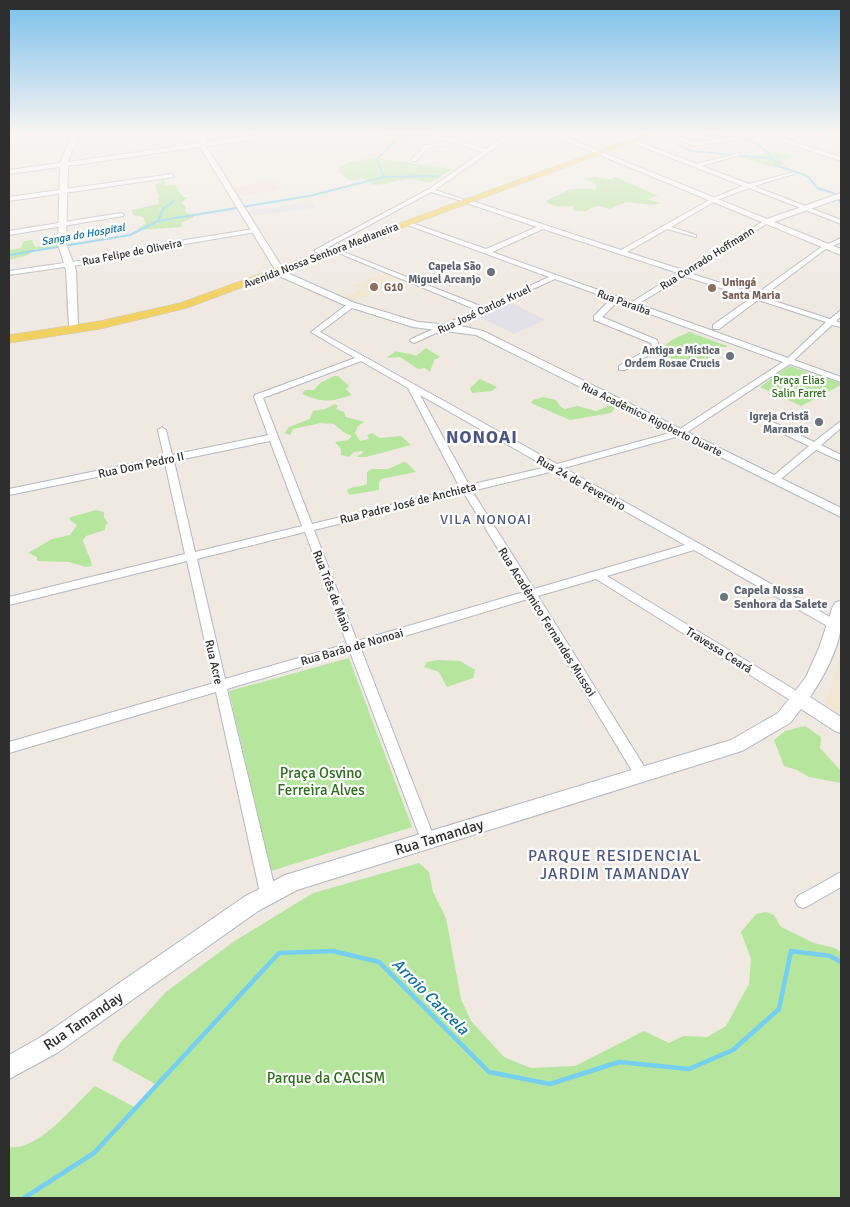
<svg xmlns="http://www.w3.org/2000/svg" width="850" height="1207" font-family="Signika,sans-serif">
  <style>
    .industrial { fill: #e3e1e8 }
    .education { fill: #f0e6d1 }
    .medical { fill: #f5dfe0 }
    .green { fill: #b6e59e }
    .lines { fill: none; stroke-linecap: round; stroke-linejoin: round }
    .stream-far1 { stroke: #75cff0; stroke-width: 2 }
    .stream { stroke: #75cff0; stroke-width: 4.5 }
    .street-casing { stroke: #b4b7c1; stroke-width: 2 }
    .secondary-casing { stroke: #b4b7c1; stroke-width: 2 }
    .primary-casing { stroke: #c9c9c9; stroke-width: 1 }
    .street { fill: #fff; fill-rule: evenodd }
    .secondary { fill: #fff; fill-rule: evenodd }
    .primary { fill: #f2d163; fill-rule: evenodd }
    .worship-dot { fill: #6b7280; stroke: #fff; stroke-width: 2 }
    .education-dot { fill: #8d6e63; stroke: #fff; stroke-width: 2 }
    .labels { text-anchor: middle; stroke-width: 4.5; stroke-linejoin: round; paint-order: stroke }
    .far-water-label { font-size: 11px; font-style: italic; fill: #0d6fa3; stroke: #fff }
    .far-street-label { font-size: 11px; fill: #2e2e2e; stroke: #fff }
    .far-worship-label { font-size: 11px; font-weight: bold; fill: #5b616d; stroke: #fff; text-anchor: end }
    .far-education-label { font-size: 11px; font-weight: bold; fill: #785e54; stroke: #fff; text-anchor: start }
    .far-park-label { font-size: 11px; fill: #2c6e1b; stroke: #fff }
    .street-label { font-size: 12px; fill: #2e2e2e; stroke: #fff }
    .worship-label { font-size: 12px; font-weight: bold; fill: #5b616d; stroke: #fff; text-anchor: start }
    .neighbourhood-label { font-size: 14px; letter-spacing: 1px; fill: #4d5680; stroke: #fff }
    .near-park-label { font-size: 15px; fill: #2c6e1b; stroke: #fff }
    .near-street-label { font-size: 15px; fill: #2e2e2e; stroke: #fff }
    .near-neighbourhood-label { font-size: 16px; letter-spacing: 1px; fill: #4d5680; stroke: #fff }
    .near-water-label { font-size: 16px; font-style: italic; fill: #0d6fa3; stroke: #fff }
    .district-label { font-size: 18px; font-weight: bold; letter-spacing: 1px; fill: #4d5680; stroke: #fff }
  </style>
  <rect width="100%" height="100%" fill="#efe9e1"/>
  <path class="industrial" d="M311,202L315,208L256,215H250L248,211Z
    M509,302L514,304L545,320L514,334L479,317Z"/>
  <path class="education" d="M384,273L402,281L352,302L343,298L363,289L355,285Z
    M841,656V716L825,706Z"/>
  <path class="medical" d="M274,181L281,190L238,196L232,187Z"/>
  <path class="green" d="M374,133H426L434,135C424,136 413,137 404,139C396,141 394,149 385,146V136Z
    M776,152L796,156L779,160L785,164L771,167L740,157L743,155L747,156Z
    M375,158L383,159L453,169L430,183C424,182 416,179 410,179C395,179 384,187 369,184L373,181L361,178L350,181L339,172V168L349,162Z
    M595,177L615,180L612,178L616,177L658,196L646,199L661,203L654,205L626,202L609,209L599,206L591,208L586,211H574L573,206C564,206 552,208 546,201L571,189H595L597,185L583,178Z
    M164,180L165,186L175,185L183,197L189,198L184,200L182,203L186,207L184,210L187,213L195,215L192,218L181,223L182,225L181,227L141,230L138,228L146,224L143,217L133,215L132,210L159,204L158,199L159,197L155,185Z
    M32,240L35,247L57,244L61,247L35,249L28,255L9,260V250L21,248L24,241Z
    M689,332L727,346V347H721L709,354L707,363C691,369 676,360 661,354L664,353V346L672,340Z
    M426,348L440,357L434,360L430,372L425,368L418,369L400,357L386,358L396,351C403,354 407,352 416,356Z
    M789,366L841,383V385L801,406L760,387Z
    M334,376H338L349,386L346,389L352,395C330,402 324,403 302,394L305,390H314L320,383Z
    M480,379L497,387L492,391L472,393L470,388Z
    M543,397L556,400L561,407L565,409L577,406L596,411L611,405L615,408L611,413L570,420L531,403L533,400Z
    M335,404L338,406L336,409L344,412L346,417L364,422L358,426L355,433L360,441L369,439L367,435L372,433L380,438L401,436L411,445L366,457H356L363,453L362,451L354,452L349,457L341,455V449L335,442L348,440L352,436L345,433L334,424L321,423L293,429L290,435L285,433L289,427L310,419L313,411L325,409Z
    M404,462L407,463L416,472L381,479L379,482V490L349,495L347,490C353,486 361,487 367,484V472L372,469H388Z
    M96,510L104,512V517L108,523L105,526V530L86,536L83,540C85,550 91,557 92,566L86,567L69,562L37,561V557L28,553L52,539L70,535L77,525L69,519L71,517Z
    M349,658L412,827L271,871L229,691Z
    M438,660L460,661L475,670L473,678L447,687L439,672L424,667L427,662Z
    M805,726L821,737L820,748L841,771V783L809,777L797,770L784,766L774,740L785,731Z
    M419,863L429,872L433,892L446,918L461,999L471,1021L504,1057L531,1068L575,1066L644,1031L669,1043L683,1036L707,1037L726,1026L749,984L751,959L741,932L756,914L766,912L774,915L781,927L814,943L835,948L841,952V1198H9V1147C38,1152 74,1105 95,1086L136,1108L157,1085L112,1060L120,1043L166,992L233,942L313,893Z"/>
  <g class="lines">
    <path class="stream-far1" d="M701,133C733,144 749,128 773,159
      M679,145L692,151L774,159L775,165L808,176L817,188L833,193L841,203
      M384,177L440,176
      M158,221L163,209L174,201
      M9,255L130,235L158,221L309,196L384,177L377,159L397,139L425,133"/>
    <path class="stream" d="M24,1198L94,1153L279,953L333,951L379,962L489,1072L550,1084L619,1062L689,1069L733,1050L779,1009L791,951L830,956L841,962"/>
    <g class="street-casing">
      <path id="street" d="M437,133L486,149L510,133H516L435,190L462,199V201L431,192L319,252H315V250L429,189L482,152L456,143L428,148L416,161H412V159L424,146L450,141L435,136Z
        M668,133H674L693,142L741,137L744,139L692,146Z
        M632,139L697,164L739,153V155L702,166L749,184L794,172V174L754,186L841,220V224L839,223L749,188L717,200L671,227L696,235V237L667,229L627,252L683,270L764,221H768V223L689,273L756,294L820,248L841,238V242L824,250L762,297L830,319L841,310V316L836,321L841,323V327L832,325L794,360L841,377V382L790,364L683,435L564,468L839,622L841,625L839,628H831L694,550L607,576L803,695L805,699L803,703L799,704L795,703L596,579L538,596L647,771L649,775L647,779L642,781L637,779L528,599L361,649L435,840L433,845L428,847L423,845L421,840L350,652L227,689L276,893L273,898L268,900L263,898L260,893L216,692L9,753V742L214,683L187,561L9,605V597L185,554L165,463L9,495V489L164,457L158,430L162,427L166,430L172,455L268,435L254,397L255,395L355,358L311,332L349,303L356,305L320,332L557,464L677,431L783,362L617,302L602,317L657,340L660,348L625,370H619V366L652,347L651,343L594,320V316L611,299L555,279L414,343L410,341L411,339L477,310L331,250L336,249L483,307L549,277L405,224V222H409L486,249L537,227L464,202V200L466,199L621,250L713,198L743,186L630,142ZM543,229L678,273L632,302L492,252ZM684,276L751,298L713,325V329H719L758,300L826,322L788,358L638,304ZM361,361L408,388L460,488L312,524L263,398ZM420,395L547,467L469,485ZM270,441L302,526L195,552L174,461ZM554,471L685,545L534,589L472,491ZM464,493L524,592L357,641L314,530ZM305,532L347,644L225,679L197,559Z
        M172,174L174,177L9,201V197Z
        M121,213L124,215L123,216L9,235V231Z
        M254,229L257,231L256,232L185,244L113,260L9,275V271L113,256L185,240Z
        M841,421V428L821,445L841,455V461L816,450L777,482H771L769,480L771,478L809,446L769,427V423H775L814,442Z
        M841,872V887L808,906L803,908L798,906L795,901L798,896Z"/>
    </g>
    <g class="secondary-casing">
      <path id="secondary" d="M73,133H79L68,162L199,143L200,133H206V142L273,133H289L286,135L206,146L285,272L355,303L418,322L461,326L483,331L841,508V517L476,335L413,327L349,307L279,276L200,147L68,166L66,244L76,270L78,324L77,326H69L66,270L58,244L60,167L9,174V170L60,163Z
        M547,133H555L767,219L841,193V198L774,222L841,249V255Z
        M756,133H765L841,157V161Z
        M841,601C842,609 843,620 841,628C837,652 823,678 810,697L841,717V733L835,731L801,709L790,723L742,751L297,890L258,911L57,1053L9,1079V1055L41,1037L244,897L285,875L731,740L778,713L793,694L806,677L819,648L833,606L836,602Z"/>
    </g>
    <g class="primary-casing">
      <path id="primary" d="M647,133H658L187,308L100,329L9,343V335L100,321L180,303Z"/>
    </g>
    <use href="#street" class="street"/>
    <use href="#secondary" class="secondary"/>
    <use href="#primary" class="primary"/>
  </g>
  <linearGradient id="sky" x2="0" y2="1"><stop stop-color="#7abfeb"/><stop offset="0.44" stop-color="#f8f5f2"/><stop offset="1" stop-color="#f8f5f2" stop-opacity="0"/></linearGradient>
  <rect width="850" height="302" fill="url(#sky)"/>
  <g class="worship-dot">
    <circle cx="491" cy="272" r="5"/>
    <circle cx="730" cy="356" r="5"/>
    <circle cx="819" cy="422" r="5"/>
    <circle cx="724" cy="597" r="5"/>
  </g>
  <g class="education-dot">
    <circle cx="374" cy="287" r="5"/>
    <circle cx="712" cy="288" r="5"/>
  </g>
  <g class="labels">
    <g class="far-water-label">
      <text transform="translate(83 234) rotate(-10)" y="4">Sanga do Hospital</text>
    </g>
    <g class="far-street-label">
      <text transform="translate(132 252) rotate(-11)" y="4">Rua Felipe de Oliveira</text>
      <text transform="translate(321 255) rotate(-21)" y="4">Avenida Nossa Senhora Medianeira</text>
      <text transform="translate(707 258) rotate(-32)" y="4">Rua Conrado Hoffmann</text>
      <text transform="translate(624 302) rotate(20)" y="4">Rua Paraíba</text>
      <text transform="translate(484 309) rotate(-25)" y="4">Rua José Carlos Kruel</text>
      <text transform="translate(652 419) rotate(26)" y="4">Rua Acadêmico Rigoberto Duarte</text>
    </g>
    <g class="far-worship-label">
      <text x="481" y="270">Capela São<tspan x="481" dy="13">Miguel Arcanjo</tspan></text>
      <text x="720" y="354">Antiga e Mística<tspan x="720" dy="13">Ordem Rosae Crucis</tspan></text>
      <text x="809" y="420">Igreja Cristã<tspan x="809" dy="13">Maranata</tspan></text>
    </g>
    <g class="far-education-label">
      <text x="722" y="286">Uningá<tspan x="722" dy="13">Santa Maria</tspan></text>
      <text x="384" y="291">G10</text>
    </g>
    <g class="far-park-label">
      <text x="799" y="384">Praça Elias<tspan x="799" dy="13">Salin Farret</tspan></text>
    </g>
    <g class="street-label">
      <text transform="translate(141 465) rotate(-12)" y="4">Rua Dom Pedro II</text>
      <text transform="translate(581 483) rotate(29)" y="4">Rua 24 de Fevereiro</text>
      <text transform="translate(408 503) rotate(-14)" y="4">Rua Padre José de Anchieta</text>
      <text transform="translate(332 591) rotate(69)" y="4">Rua Três de Maio</text>
      <text transform="translate(547 622) rotate(58)" y="4">Rua Acadêmico Fernandes Mussoi</text>
      <text transform="translate(352 647) rotate(-16)" y="4">Rua Barão de Nonoai</text>
      <text transform="translate(719 650) rotate(32)" y="4">Travessa Ceará</text>
      <text transform="translate(214 662) rotate(77)" y="4">Rua Acre</text>
    </g>
    <g class="worship-label">
      <text x="734" y="594">Capela Nossa<tspan x="734" dy="14">Senhora da Salete</tspan></text>
    </g>
    <g class="neighbourhood-label">
      <text x="486" y="524">VILA NONOAI</text>
    </g>
    <g class="near-park-label">
      <text x="321" y="778">Praça Osvino<tspan x="321" dy="17">Ferreira Alves</tspan></text>
      <text x="326" y="1083">Parque da CACISM</text>
    </g>
    <g class="near-street-label">
      <text transform="translate(439 837) rotate(-17)" y="5">Rua Tamanday</text>
      <text transform="translate(83 1021) rotate(-34)" y="5">Rua Tamanday</text>
    </g>
    <g class="near-neighbourhood-label">
      <text x="615" y="861">PARQUE RESIDENCIAL<tspan x="615" dy="18">JARDIM TAMANDAY</tspan></text>
    </g>
    <g class="near-water-label">
      <text transform="translate(431 996) rotate(45)" y="6">Arroio Cancela</text>
    </g>
    <g class="district-label">
      <text x="482" y="443">NONOAI</text>
    </g>
  </g>
  <rect width="850" height="1207" fill="none" stroke="#2e2e2e" stroke-width="20"/>
</svg>
